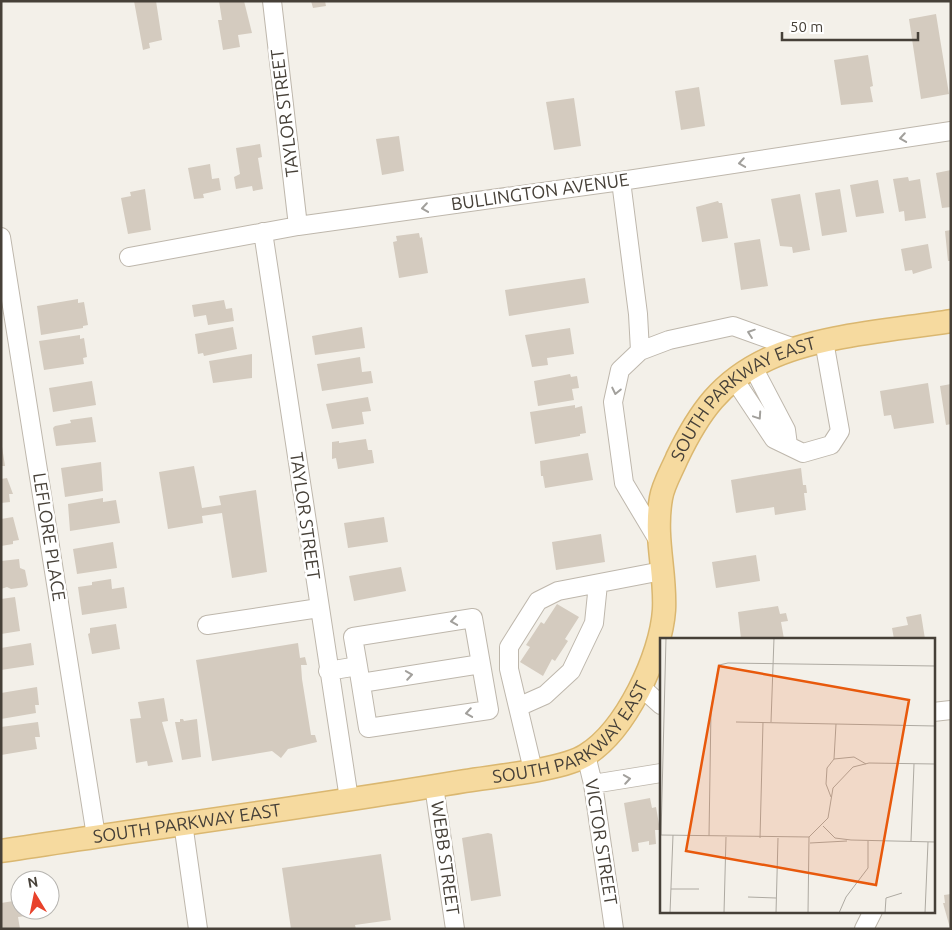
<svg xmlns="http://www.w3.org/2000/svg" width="952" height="930" font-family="Ubuntu,sans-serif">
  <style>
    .building { fill: #d4cbbf }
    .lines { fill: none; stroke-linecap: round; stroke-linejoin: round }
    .minor-casing { stroke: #beb7ac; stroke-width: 20 }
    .major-casing { stroke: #dab770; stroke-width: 25 }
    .minor { stroke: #fff; stroke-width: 18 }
    .major { stroke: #f6da9f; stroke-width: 22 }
    .oneway { stroke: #a2a09c }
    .labels { text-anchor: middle; stroke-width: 5; stroke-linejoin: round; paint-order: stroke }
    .street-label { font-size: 18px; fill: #464038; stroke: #fff }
    .inset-road { fill: none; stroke: #aeaaa2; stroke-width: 1 }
    .view { fill: #e8590c; fill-opacity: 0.15; stroke: #e8590c; stroke-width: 2.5 }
    .inset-edge { fill: none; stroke: #464038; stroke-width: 2.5 }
  </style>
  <rect width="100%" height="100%" fill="#f3f0e9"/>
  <path class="building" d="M134,1H156L162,40L149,43L150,48L143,50Z
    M219,1H244L252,33L238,35L240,47L223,50L218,20H222Z
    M311,1H325L326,6L313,8Z
    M936,14L949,94L921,99L909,19Z
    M868,55L873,86L870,87L873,102L841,105L834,60Z
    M699,87L705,126L681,130L675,91Z
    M574,98L581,146L554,150L546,102Z
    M399,136L404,171L382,175L376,139Z
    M260,144L262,157L258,158L263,189L253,191L252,186L236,189L234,177L240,174L236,148Z
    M210,164L212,179L219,178L221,190L203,194L204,198L194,199L188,168Z
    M951,170V207L942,208L936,173Z
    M908,177L909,181L920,179L926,218L905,221L904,211L899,212L893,179Z
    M878,180L884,213L856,217L850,185Z
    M145,189L151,230L128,234L121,198L131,196L130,192Z
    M840,189L847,232L822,236L815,193Z
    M800,194L810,250L793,253L792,247L780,246L771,199Z
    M718,201L719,203H722L728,238L702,242L696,207Z
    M951,230V261H948L945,231Z
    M419,233L420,238L422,237L428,273L399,278L393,242L397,241L396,236Z
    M760,239L768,286L741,290L734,243Z
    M928,244L932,268L913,274L912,270L905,271L901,249Z
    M585,278L589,303L509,316L505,290Z
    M78,299V303L84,302L88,325L83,326V328L41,335L37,306Z
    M224,300L226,309L232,308L234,321L208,325L206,315L194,317L192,305Z
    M233,327L237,349L204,356L203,353L198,354L195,334Z
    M362,327L365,348L315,355L312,336Z
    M570,328L574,354L547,358L548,365L532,367L525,335Z
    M80,335V339L84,338L87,357L83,358L84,364L44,370L39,341Z
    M252,354V378L213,383L209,361Z
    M360,357L362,372L371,371L373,383L322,391L317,364Z
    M570,374L571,377L577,376L579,388L572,389L574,400L538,406L534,381Z
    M92,381L96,405L53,412L49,388Z
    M928,383L934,423L894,429L891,415L884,416L880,391Z
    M951,384V424L946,425L940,386Z
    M368,397L371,411L362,412L364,424L332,429L326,404Z
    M575,405V408L582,406L586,433L580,434V436L535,444L530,412Z
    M92,417L96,442L56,446L53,428L55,426L71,423L70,420Z
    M366,439L368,450H372L374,463L338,469L336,458L332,459V442L339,441V443Z
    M1,440L5,466H1Z
    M588,453L593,480L545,488L543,476H541L540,461Z
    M101,462L103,491L65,497L61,468Z
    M194,466L202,508L221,505L219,496L256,490L267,572L232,578L222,513L202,516L203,523L168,529L159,472Z
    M801,468L803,485H806L807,493H804L806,510L775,515L774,507L736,513L731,480Z
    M7,478L13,494H9L10,502L1,503V479Z
    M103,498V502L116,500L120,523L70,531L68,504Z
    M13,517L19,540L13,541V544L1,546V519Z
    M384,517L388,542L348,548L344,523Z
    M601,534L605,562L556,570L552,542Z
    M113,542L117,568L77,574L73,549Z
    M756,555L760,581L716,588L712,562Z
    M19,559L20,568L25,570L28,585L26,587L11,589L7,587L1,589V561Z
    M401,567L406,591L354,601L349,576Z
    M111,579L112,589L124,587L127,608L82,615L78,587L92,585V582Z
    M15,597L20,631L1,634V599Z
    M557,604L579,617L565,639L568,641L555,661L552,659L543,676L520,662L530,647L526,645L541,622L544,624Z
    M778,606L780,614L786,613L788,621L781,622L784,639H741L738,612Z
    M921,614L925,639H894L892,628L908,625L906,617Z
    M116,624L120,649L92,654L88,634L90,633V628Z
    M31,643L34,665L1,670V648Z
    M298,643L300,658L305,657L307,665H301L302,679L311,735H315L317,742L288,749L281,758L272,751L212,761L196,660Z
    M37,687L39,705H35L36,713L1,719V693Z
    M164,698L168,721L162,722L173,762L148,766L147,761L136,763L130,719L141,718L138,702Z
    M180,719H183L184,721L197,719L201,757L182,760L175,722H180Z
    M38,722L40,737H35L37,749L1,755V727Z
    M650,798L652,808L656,807L660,830H655L656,844L649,845V841L638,843L639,851L632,852L624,803Z
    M488,833L492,834L501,896L471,901L462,838Z
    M381,854L391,920L355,925L356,929H291L282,868Z
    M951,894V928H950L943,903H945L944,895Z
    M20,900V910H25L26,916L18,917L20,929H1V903Z"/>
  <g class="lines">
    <g class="minor-casing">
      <path id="minor" d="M272,1L298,226
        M621,181L638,314L640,351
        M263,232L349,799
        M1,237L96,836
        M129,257L298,226L621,181L951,131
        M753,367L786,430L788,445
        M734,379L774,439L803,453L831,445L840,431L824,341
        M658,540L624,483L613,402L620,370L640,351L669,340L733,326L797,349
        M207,625L319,608
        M328,671L358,666L368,728L489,710L473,618L353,637L358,666
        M361,683L481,664
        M641,687L661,705
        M518,707L545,695L571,671L594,623L598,584
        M933,712L951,710
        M586,755L593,784L614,929
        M533,770L509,669V647L538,601L558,591L662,571
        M593,784L661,773
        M434,786L455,929
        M183,823L198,929
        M864,929L873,911"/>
    </g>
    <g class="major-casing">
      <g id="major">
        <path id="s1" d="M1,851C156,827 311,807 465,781C495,776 563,770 586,755C626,730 661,656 664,610C666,572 654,538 661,498C663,485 672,470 677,458C699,412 721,381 768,359C818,335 895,330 951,321"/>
      </g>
    </g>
    <use href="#minor" class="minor"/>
    <use href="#major" class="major"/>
  </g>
  <defs><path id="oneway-chevron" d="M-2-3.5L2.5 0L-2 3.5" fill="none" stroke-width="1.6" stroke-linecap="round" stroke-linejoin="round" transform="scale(1.25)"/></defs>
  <g class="oneway">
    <use href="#oneway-chevron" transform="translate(903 138) rotate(171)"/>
    <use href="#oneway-chevron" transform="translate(742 163) rotate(171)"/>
    <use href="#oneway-chevron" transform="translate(425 208) rotate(172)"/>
    <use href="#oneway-chevron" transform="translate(751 333) rotate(-161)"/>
    <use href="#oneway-chevron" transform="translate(616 391) rotate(102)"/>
    <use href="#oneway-chevron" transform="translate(758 416) rotate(56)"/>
    <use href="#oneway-chevron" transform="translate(454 621) rotate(171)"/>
    <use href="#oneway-chevron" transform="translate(409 675) rotate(-9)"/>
    <use href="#oneway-chevron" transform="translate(469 713) rotate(171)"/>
    <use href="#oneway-chevron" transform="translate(627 779) rotate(-9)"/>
  </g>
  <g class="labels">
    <g class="street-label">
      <text transform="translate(285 113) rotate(-97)" y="6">TAYLOR STREET</text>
      <text transform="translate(540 192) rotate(-8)" y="6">BULLINGTON AVENUE</text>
      <text dy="6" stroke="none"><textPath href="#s1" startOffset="1011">SOUTH PARKWAY EAST</textPath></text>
      <text transform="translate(305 516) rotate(82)" y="6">TAYLOR STREET</text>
      <text transform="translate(49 537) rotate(81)" y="6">LEFLORE PLACE</text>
      <text dy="6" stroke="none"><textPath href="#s1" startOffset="592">SOUTH PARKWAY EAST</textPath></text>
      <text dy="6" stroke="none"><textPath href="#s1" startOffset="188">SOUTH PARKWAY EAST</textPath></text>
      <text transform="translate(601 842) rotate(81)" y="6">VICTOR STREET</text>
      <text transform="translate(445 858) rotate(82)" y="6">WEBB STREET</text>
    </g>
  </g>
  <g transform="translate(660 638)">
    <rect width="275" height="275" fill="#f3f0e9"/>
    <path class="inset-road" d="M76,84L275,88M111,84L114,0M174,121L194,119L206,126M171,159L166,146L167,130L174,121L176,86M163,188L175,200L191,202L275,204M0,197L149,199L168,180L173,150L193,129L209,125L275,126M1,197L6,0M49,198L51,71L59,27L68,25L275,28M100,200L103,84M251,203L254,126M150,205L187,203M11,251H39M88,259L116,260M10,275L13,197M64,275L66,199M116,275L118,200M148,275L149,199M179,275L186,259L208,230V203M225,275L226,260L242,255M265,275L268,204"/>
    <path class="view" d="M59,28L249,62L216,247L26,213Z"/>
    <rect width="275" height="275" class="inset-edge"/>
  </g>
  <rect width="952" height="930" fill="none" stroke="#464038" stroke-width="5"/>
  <g transform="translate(35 895) rotate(350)"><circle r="24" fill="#ffffff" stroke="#b5b3af"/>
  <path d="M0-4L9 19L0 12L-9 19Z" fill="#e8422b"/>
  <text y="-8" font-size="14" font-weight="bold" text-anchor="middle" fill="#464038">N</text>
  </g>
  <path d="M782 32v8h136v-8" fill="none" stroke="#464038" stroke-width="2.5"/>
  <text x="790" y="32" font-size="15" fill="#464038" stroke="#ffffff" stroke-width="4" paint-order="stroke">50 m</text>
</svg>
